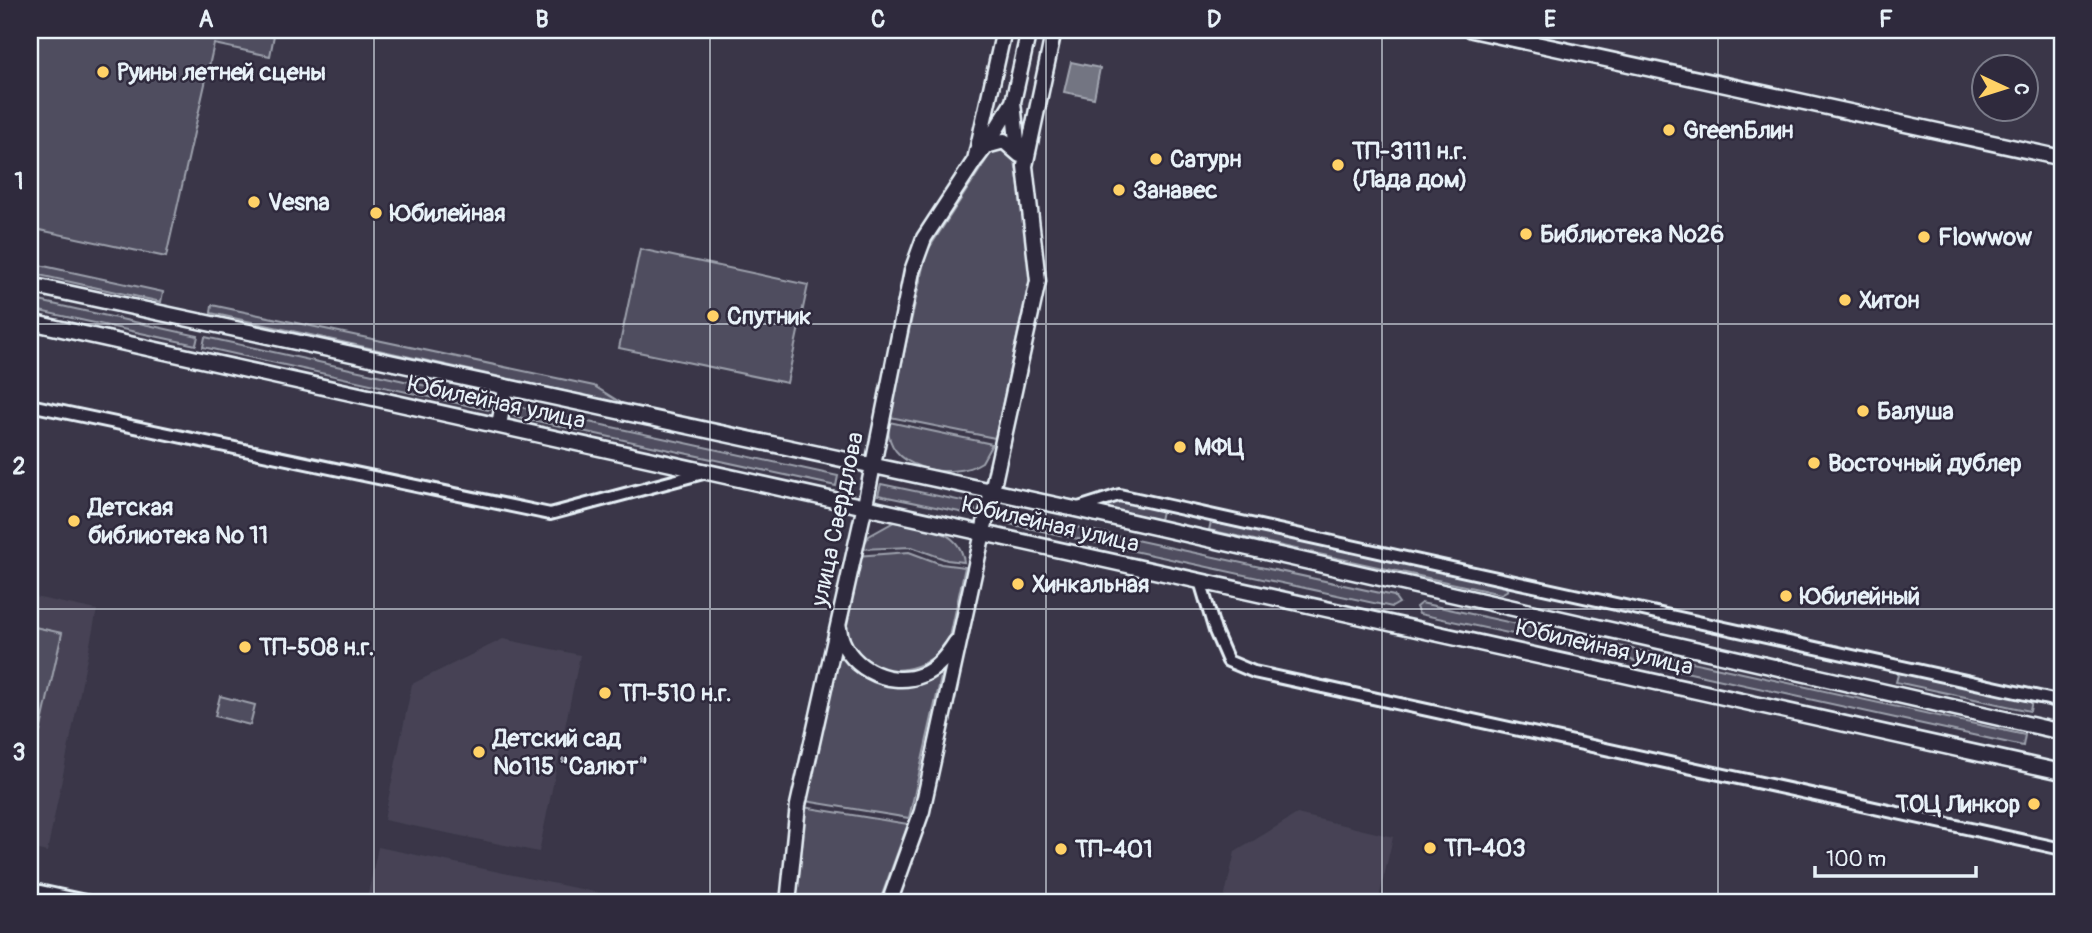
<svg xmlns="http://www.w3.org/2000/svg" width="2092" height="933" font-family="Pangolin,sans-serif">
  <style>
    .built { fill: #464354 }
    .green { fill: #504e5f; stroke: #9ca0ac; stroke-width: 2 }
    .water { fill: #737482; stroke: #a2a6b1; stroke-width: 2 }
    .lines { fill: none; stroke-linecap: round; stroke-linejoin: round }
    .minor-casing { stroke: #e8f1f8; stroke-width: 16 }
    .secondary-casing { stroke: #e8f1f8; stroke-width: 19 }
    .minor { stroke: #2f2a3d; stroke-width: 10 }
    .secondary { stroke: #2f2a3d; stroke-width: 14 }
    .grid { fill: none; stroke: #e8f1f8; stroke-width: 2; stroke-opacity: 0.55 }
    .poi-dot { fill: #ffd166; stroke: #2f2a3d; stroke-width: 2.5 }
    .labels { text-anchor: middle; stroke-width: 5; stroke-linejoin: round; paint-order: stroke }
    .poi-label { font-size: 24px; font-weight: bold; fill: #e8f1f8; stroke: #2f2a3d; text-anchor: start }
    .street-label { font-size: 24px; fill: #e8f1f8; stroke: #2f2a3d }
    .neatline { fill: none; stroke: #e8f1f8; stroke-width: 2.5 }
    .grid-label { font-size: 23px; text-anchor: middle; font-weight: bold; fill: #e8f1f8 }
  </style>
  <rect width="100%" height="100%" fill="#3a3648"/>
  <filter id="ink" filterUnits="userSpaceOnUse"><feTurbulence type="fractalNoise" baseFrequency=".0143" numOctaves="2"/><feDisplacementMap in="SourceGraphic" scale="14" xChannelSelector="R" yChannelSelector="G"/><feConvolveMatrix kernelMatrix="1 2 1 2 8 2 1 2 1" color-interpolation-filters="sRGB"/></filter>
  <g filter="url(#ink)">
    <path class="built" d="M30,596L97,610L47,852L30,848Z
      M503,639L580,655L539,852L384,820L412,684Z
      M1297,814L1393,837L1378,903H1223L1235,852Z
      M378,847L475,867L647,903H366Z"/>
    <path class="green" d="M30,30H275L270,56L214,44L166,257L30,228Z
      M996,145L1014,153L1031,272L995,438L890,417L926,253Z
      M640,249L808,285L787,383L619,348Z
      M30,263L163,292L161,302L30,273Z
      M30,299L198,336L196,345L30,309Z
      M212,305L594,386L623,404L211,313Z
      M205,337L490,400L494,406L488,410L203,347Z
      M515,406L838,476L836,486L513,416L511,410Z
      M889,422L992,444L982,462C952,482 881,469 889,422Z
      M881,484L972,503L975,511L969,514L878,495Z
      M1119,499L1162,511L1160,520L1103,507Z
      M1011,513L1394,596L1399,603L1392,607L1009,524Z
      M894,522C921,528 960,527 964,562L947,560L912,547L861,549L869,536Z
      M1211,522L1503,584L1508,590L1501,594L1209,530Z
      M909,552L941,564L965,567L950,637C927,683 850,682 844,626C841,605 852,577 856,556Z
      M1421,603L1613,645L1611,655L1419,614L1416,607Z
      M30,626L62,633L40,732L30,730Z
      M836,646C864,687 899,698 942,673L909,818L805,801Z
      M1619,646L2025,735L2023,746L1617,657Z
      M1899,671L2032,700L2030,711L1896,682Z
      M220,696L255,705L250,725L215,716Z
      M803,807L908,824L879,903H795Z"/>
    <path class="water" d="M1071,62L1100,68L1094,98L1064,92Z"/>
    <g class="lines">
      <g class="minor-casing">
        <path id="minor" d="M30,405L550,514L707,472
          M1075,509L1119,495L2062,702
          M1200,581L1215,631L1228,661L1254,672L2062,849
          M30,889L95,903"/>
      </g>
      <g class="secondary-casing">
        <path id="secondary" d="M1472,30L2062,158
          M986,146L1013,102
          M1018,151L1013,102L1029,30
          M976,159L986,146L1004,141L1020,155
          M30,285L1075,509L2062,732
          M30,322L2062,772
          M499,425L506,387
          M839,628C843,665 888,689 922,675C937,669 947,656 956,642
          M788,903L798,805L865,505L912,271L924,238L975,160L1004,30
          M889,903L922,811L1038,281L1025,166L1054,30"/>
      </g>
      <use href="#minor" class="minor"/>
      <use href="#secondary" class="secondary"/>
    </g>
  </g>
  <path class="grid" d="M374,30V903M710,30V903M1046,30V903M1382,30V903M1718,30V903M30,324H2062M30,609H2062"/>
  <g class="poi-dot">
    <circle cx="103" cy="72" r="7"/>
    <circle cx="1669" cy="130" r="7"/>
    <circle cx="1156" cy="159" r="7"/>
    <circle cx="1338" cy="165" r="7"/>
    <circle cx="1119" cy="190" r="7"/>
    <circle cx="254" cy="202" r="7"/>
    <circle cx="376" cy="213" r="7"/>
    <circle cx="1526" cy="234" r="7"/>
    <circle cx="1924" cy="237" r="7"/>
    <circle cx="1845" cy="300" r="7"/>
    <circle cx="713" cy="316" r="7"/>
    <circle cx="1863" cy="411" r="7"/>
    <circle cx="1180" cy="447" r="7"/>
    <circle cx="1814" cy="463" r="7"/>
    <circle cx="74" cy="521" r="7"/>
    <circle cx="1018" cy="584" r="7"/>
    <circle cx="1786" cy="596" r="7"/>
    <circle cx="245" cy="647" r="7"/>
    <circle cx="605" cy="693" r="7"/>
    <circle cx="479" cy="752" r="7"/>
    <circle cx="2034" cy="804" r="7"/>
    <circle cx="1430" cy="848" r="7"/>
    <circle cx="1061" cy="849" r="7"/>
  </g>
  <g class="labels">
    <g class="poi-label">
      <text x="117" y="80">Руины летней сцены</text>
      <text x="1683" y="138">GreenБлин</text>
      <text x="1352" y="159">ТП-3111 н.г.<tspan x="1352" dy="28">(Лада дом)</tspan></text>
      <text x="1170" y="167">Сатурн</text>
      <text x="1133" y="198">Занавес</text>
      <text x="268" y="210">Vesna</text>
      <text x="390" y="221">Юбилейная</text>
      <text x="1540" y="242">Библиотека №26</text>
      <text x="1938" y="245">Flowwow</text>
      <text x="1859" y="308">Хитон</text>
      <text x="727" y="324">Спутник</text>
      <text x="1877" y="419">Балуша</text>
      <text x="1194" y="455">МФЦ</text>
      <text x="1828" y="471">Восточный дублер</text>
      <text x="88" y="515">Детская<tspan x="88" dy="28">библиотека № 11</tspan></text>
      <text x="1032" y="592">Хинкальная</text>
      <text x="1800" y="604">Юбилейный</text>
      <text x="259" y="655">ТП-508 н.г.</text>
      <text x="619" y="701">ТП-510 н.г.</text>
      <text x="493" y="746">Детский сад<tspan x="493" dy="28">№115 "Салют"</tspan></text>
      <text x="2020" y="812" text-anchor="end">ТОЦ Линкор</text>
      <text x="1444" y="856">ТП-403</text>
      <text x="1075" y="857">ТП-401</text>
    </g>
    <g class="street-label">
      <text transform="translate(497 402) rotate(12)" y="8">Юбилейная улица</text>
      <text transform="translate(837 519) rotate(-78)" y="8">улица Свердлова</text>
      <text transform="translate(1051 524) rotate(13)" y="8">Юбилейная улица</text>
      <text transform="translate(1605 647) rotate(13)" y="8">Юбилейная улица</text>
    </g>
  </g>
  <rect width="2092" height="933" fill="none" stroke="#2f2a3d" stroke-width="77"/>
  <g transform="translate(2005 88) rotate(94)"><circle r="33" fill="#2f2a3d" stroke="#797a88" stroke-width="2"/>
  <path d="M0-5L12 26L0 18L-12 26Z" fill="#ffd166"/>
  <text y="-10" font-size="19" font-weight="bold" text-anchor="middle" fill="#e8f1f8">С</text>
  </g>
  <path d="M1815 866v10h161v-10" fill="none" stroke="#e8f1f8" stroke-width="3.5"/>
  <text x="1826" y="866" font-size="21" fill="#e8f1f8" stroke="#2f2a3d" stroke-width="5" paint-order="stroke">100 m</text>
  <rect x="38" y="38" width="2016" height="856" class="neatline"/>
  <g class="grid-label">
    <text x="206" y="27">A</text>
    <text x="542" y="27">B</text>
    <text x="878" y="27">C</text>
    <text x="1214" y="27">D</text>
    <text x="1550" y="27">E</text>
    <text x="1886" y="27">F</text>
    <text x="19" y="189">1</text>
    <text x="19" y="474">2</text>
    <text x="19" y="760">3</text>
  </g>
</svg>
